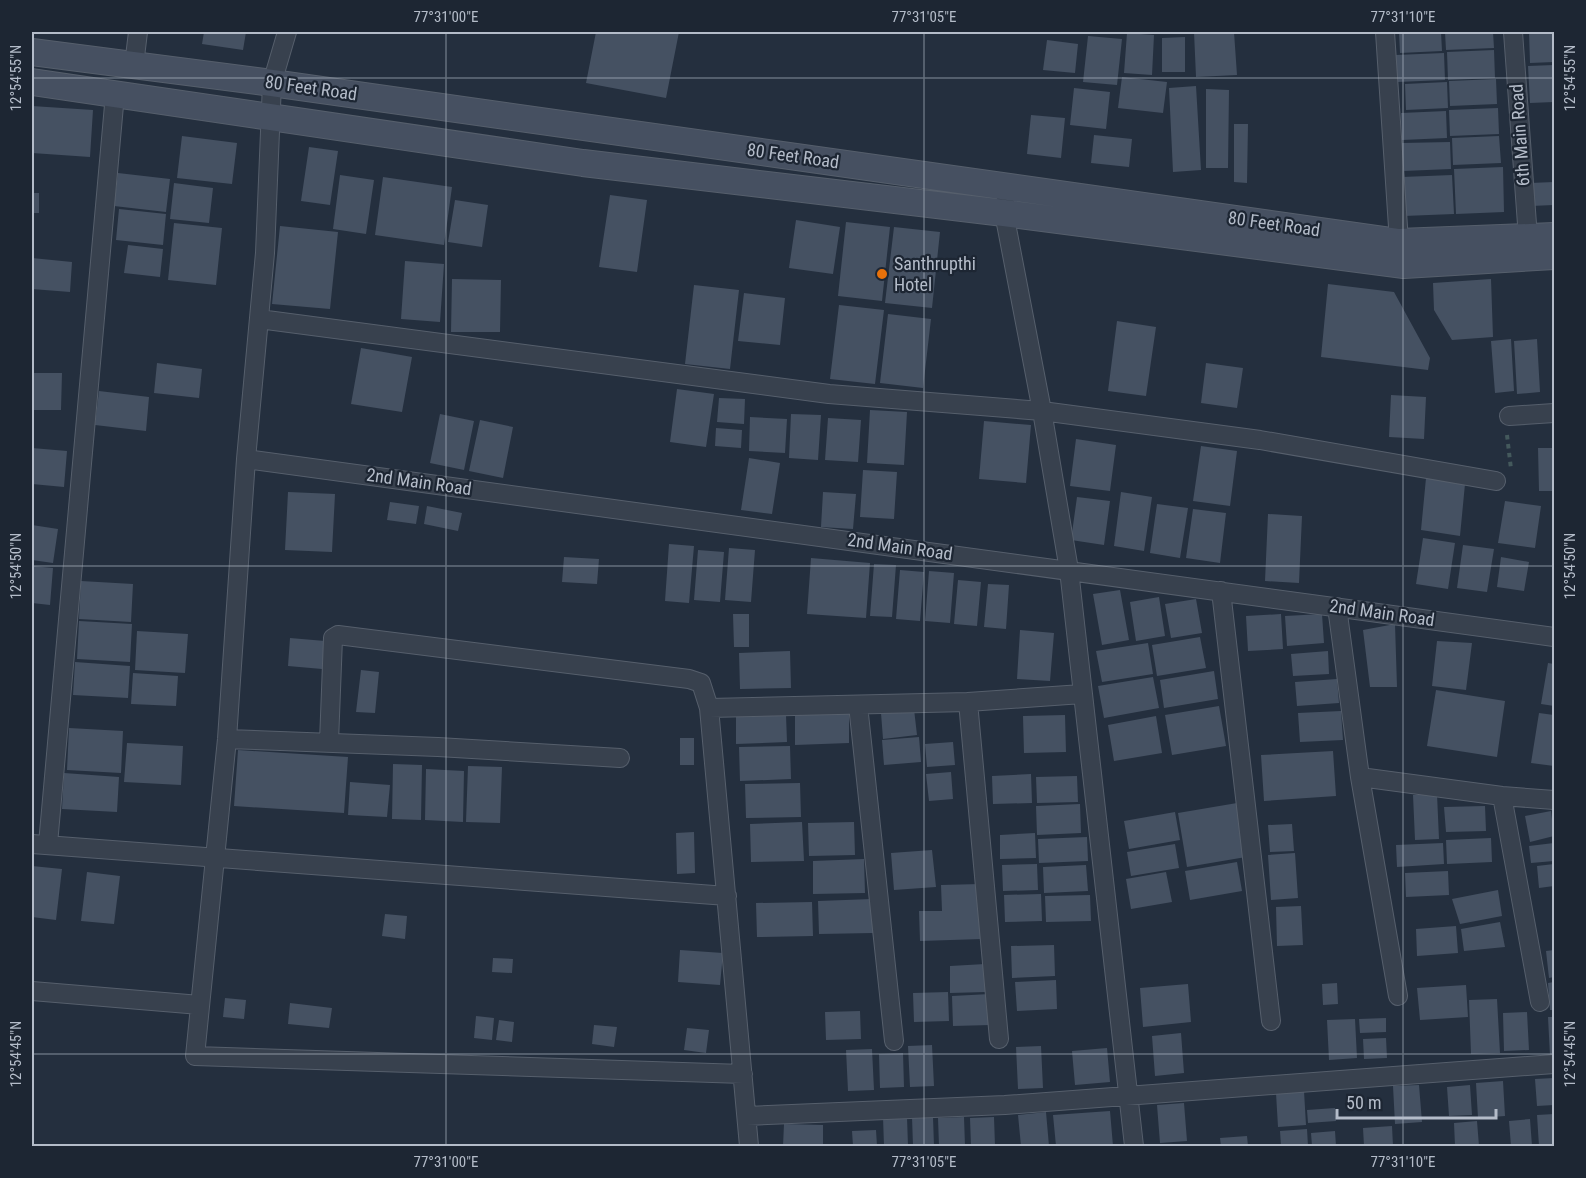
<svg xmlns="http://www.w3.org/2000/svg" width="1586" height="1178" font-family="'Roboto Condensed',sans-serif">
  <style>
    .building { fill: #455162 }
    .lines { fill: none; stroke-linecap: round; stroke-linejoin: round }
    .street-casing { stroke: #565f6c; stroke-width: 20 }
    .secondary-casing { stroke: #565f6c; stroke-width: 28 }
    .path { stroke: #44595c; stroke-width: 4; stroke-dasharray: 4.5 4.5; stroke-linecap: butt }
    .street { stroke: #38414e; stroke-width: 18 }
    .secondary { stroke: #465061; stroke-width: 26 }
    .ticks { fill: none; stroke: #b4bcc9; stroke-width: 1.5; stroke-opacity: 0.45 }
    .food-dot { fill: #e8710a; stroke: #1d2633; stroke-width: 2 }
    .labels { text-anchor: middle; stroke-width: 4.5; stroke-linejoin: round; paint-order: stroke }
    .street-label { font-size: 18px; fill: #b4bcc9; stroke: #1d2633 }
    .poi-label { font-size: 18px; fill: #b4bcc9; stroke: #1d2633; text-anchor: start }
    .neatline { fill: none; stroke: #b4bcc9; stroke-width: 2 }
    .ticks-label { font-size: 15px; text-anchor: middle; fill: #b4bcc9 }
  </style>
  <rect width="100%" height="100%" fill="#242f3e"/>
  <path class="building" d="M204,32H246L243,50L202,44Z
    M596,32H679L666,98L586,83Z
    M1194,32H1234L1237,75L1196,77Z
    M1399,32H1441L1442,51L1400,53Z
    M1445,32H1493L1494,48L1446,50Z
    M1529,32H1554V62L1530,63Z
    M1127,33L1154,35L1152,75L1124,73Z
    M1088,36L1122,39L1117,85L1083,82Z
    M1185,37V72H1162V38Z
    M1047,40L1078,44L1075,73L1043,70Z
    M1494,50L1495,78L1448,80L1447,52Z
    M1444,53L1445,80L1397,82L1396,55Z
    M1554,65V102L1530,103L1528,66Z
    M1122,77L1167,82L1163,113L1118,108Z
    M1496,79L1497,104L1450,106L1449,81Z
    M1447,82L1448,108L1406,110L1405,84Z
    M1196,86L1201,170L1173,172L1169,88Z
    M1074,88L1110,92L1106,129L1070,125Z
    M1206,89L1229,90L1228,168H1206Z
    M32,106L93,110L90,157L32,153Z
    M1498,108L1499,134L1450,136L1449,110Z
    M1446,111L1447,138L1402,140L1401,113Z
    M1031,115L1065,118L1061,158L1027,154Z
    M1234,124H1248L1247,183L1234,182Z
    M1094,135L1132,139L1129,167L1091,163Z
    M182,136L237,143L232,184L177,178Z
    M1499,136L1501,163L1453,165L1452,138Z
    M1450,142L1451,169L1403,171L1402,143Z
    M309,147L338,151L330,205L301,201Z
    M1503,167L1504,212L1456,214L1454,169Z
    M118,173L170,179L166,212L114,206Z
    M340,175L374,180L366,234L333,229Z
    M1452,175L1454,214L1404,216L1402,177Z
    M383,177L452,187L444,245L375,235Z
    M1554,182V205L1531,206L1530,183Z
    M174,183L213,188L209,223L170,219Z
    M32,193H39V213H32Z
    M610,195L647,200L637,272L599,267Z
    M455,200L488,205L482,247L448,242Z
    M119,209L166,214L163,245L116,240Z
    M796,220L840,227L833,274L789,268Z
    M846,222L890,227L882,301L838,296Z
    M174,223L222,228L216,285L168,280Z
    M280,226L338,232L330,309L272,304Z
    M894,227L940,232L932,308L885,303Z
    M128,245L163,249L160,277L124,273Z
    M32,258L72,262L70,292L32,289Z
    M405,261L444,264L440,322L401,319Z
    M452,279L501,280L500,332H451Z
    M1491,279L1493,337L1452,340L1434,310L1433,283Z
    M1328,284L1394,292L1430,358L1428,370L1321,357Z
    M694,285L739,290L730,369L685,364Z
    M744,293L785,298L780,345L738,341Z
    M839,305L884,310L875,384L830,379Z
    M888,314L931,319L923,388L880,383Z
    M1117,321L1156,327L1146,396L1108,391Z
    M1511,339L1514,391L1495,393L1491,341Z
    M1537,339L1540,392L1517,394L1514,341Z
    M361,348L412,357L402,412L351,404Z
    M157,363L202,369L199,398L154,393Z
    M1206,363L1243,368L1237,408L1201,403Z
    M32,373H62L61,410H32Z
    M677,389L714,394L706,447L670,442Z
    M99,391L149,397L146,431L95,425Z
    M1391,395L1426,397L1424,439L1389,437Z
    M719,398L745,399L744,424L717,422Z
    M870,410L907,412L904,465L867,463Z
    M440,414L474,421L464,470L430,463Z
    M791,414L821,415L818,460L789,458Z
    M750,417L787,419L785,453L749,451Z
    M828,418L861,420L858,462L825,460Z
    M480,420L513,427L503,478L469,471Z
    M984,421L1031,425L1026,483L979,479Z
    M716,428L742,430L741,448L715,446Z
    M1076,439L1116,445L1110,491L1070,486Z
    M1201,446L1237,451L1230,506L1193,501Z
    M32,448L67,451L64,487L32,484Z
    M1538,448H1554V491H1539Z
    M749,458L780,463L772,514L741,510Z
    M863,470L897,472L894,519L860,517Z
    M1426,478L1465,484L1460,536L1421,530Z
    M288,492L335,494L332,552L285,550Z
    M823,492L856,494L853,529L821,527Z
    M1121,492L1152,497L1144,551L1114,546Z
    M1077,497L1110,501L1104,545L1071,540Z
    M1505,501L1541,506L1535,548L1498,543Z
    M390,502L419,506L416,524L387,520Z
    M1157,504L1188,508L1180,558L1150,553Z
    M427,506L462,513L458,531L424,524Z
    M1193,509L1226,513L1220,563L1186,558Z
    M1268,514L1302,516L1299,583L1265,581Z
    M32,525L58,529L53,563L32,560Z
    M1423,538L1455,543L1448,589L1416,584Z
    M669,544L694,546L689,603L665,601Z
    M1463,545L1494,549L1487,592L1457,588Z
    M729,548L755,550L751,602L725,600Z
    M698,550L724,552L720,602L694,600Z
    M564,557L599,559L597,584L562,582Z
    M1501,557L1529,562L1524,591L1497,587Z
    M811,558L870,563L866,618L807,614Z
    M874,564L896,565L892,617L870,616Z
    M32,566L53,568L50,605L32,603Z
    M900,570L924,572L920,621L896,619Z
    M929,571L954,573L950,623L925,621Z
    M958,580L981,582L977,626L954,624Z
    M81,581L133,584L131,622L79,619Z
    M988,584L1009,585L1006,629L984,627Z
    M1120,590L1129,640L1102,645L1093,594Z
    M1159,597L1165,636L1136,641L1130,602Z
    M1196,599L1202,633L1171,638L1165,604Z
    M733,614H749V647H734Z
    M1281,614L1283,649L1248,651L1246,616Z
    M1322,614L1324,643L1287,646L1285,616Z
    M79,621L132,624L130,662L77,659Z
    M1395,624L1397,687H1370L1363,630Z
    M1020,630L1054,633L1050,681L1017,679Z
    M137,631L188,634L185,673L135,670Z
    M1200,637L1206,668L1157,676L1152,645Z
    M290,638L325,641L322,669L288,666Z
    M1437,641L1472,643L1466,690L1432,686Z
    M1148,643L1153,674L1102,682L1096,651Z
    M790,651L791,688L740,689L739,653Z
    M1328,651L1329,674L1293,676L1291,654Z
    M75,662L130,666L128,698L73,695Z
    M1548,663L1554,664V706L1541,704Z
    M361,670L379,672L375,713L356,712Z
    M1214,671L1218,699L1164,708L1160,680Z
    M133,673L178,676L176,706L131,704Z
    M1153,677L1159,708L1104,718L1098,686Z
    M1337,679L1339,703L1297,706L1295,682Z
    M1436,690L1505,701L1497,757L1427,746Z
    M1219,706L1226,746L1172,755L1165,715Z
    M914,709L917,735L883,739L881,713Z
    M849,711V743L795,745V712Z
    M1341,711L1343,740L1300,742L1298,713Z
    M1539,713L1554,715V766L1531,763Z
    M786,715L787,742L736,744V716Z
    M1065,715L1066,752L1024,753L1023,716Z
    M1156,716L1162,753L1114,761L1108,725Z
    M69,728L123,731L121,773L67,770Z
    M919,737L921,762L884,765L882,740Z
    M680,738H694V765H680Z
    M953,742L955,765L927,767L925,744Z
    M127,743L183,746L181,785L124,782Z
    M790,746L791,779L740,781L739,747Z
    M238,750L348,757L344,813L234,806Z
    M1333,751L1336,796L1264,801L1261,755Z
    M393,764L422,765L421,820L392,819Z
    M468,766L502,767L500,823L466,822Z
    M426,769L464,771L463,822L425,820Z
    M951,772L953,799L929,801L926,774Z
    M64,773L119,777L117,812L62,809Z
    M1031,774L1032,803L993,804L992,776Z
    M1077,776L1078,802L1037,803L1036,777Z
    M350,782L390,785L387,817L348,815Z
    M800,783L801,817L746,818L745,784Z
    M1437,794L1439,839L1415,840L1413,795Z
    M1237,803L1246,857L1187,867L1178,813Z
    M1080,804L1081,833L1037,835L1036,806Z
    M1485,806L1486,831L1446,832L1444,807Z
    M1551,811L1554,836L1530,842L1525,816Z
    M1175,812L1180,840L1129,849L1124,821Z
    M802,822L804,861L751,862L750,824Z
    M854,822L855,855L809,856L808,823Z
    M1292,824L1294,851L1270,852L1268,825Z
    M694,832L695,873L677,874L676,833Z
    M1035,833L1036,858L1000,859V835Z
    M1087,837L1088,861L1039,863L1038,839Z
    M1491,838L1492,862L1447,864L1446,840Z
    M1443,843L1444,864L1397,867L1396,845Z
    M1554,843V861L1531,863L1529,846Z
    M1175,844L1179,868L1131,876L1127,852Z
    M932,850L936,887L894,890L891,853Z
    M1295,853L1298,898L1271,900L1268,855Z
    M864,859L865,893L813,894V861Z
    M1237,862L1242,891L1190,900L1185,871Z
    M1037,864L1038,890L1003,891L1002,865Z
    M1554,864V886L1539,888L1537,866Z
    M1086,865L1088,891L1044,893L1043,867Z
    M32,866L62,869L56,920L32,917Z
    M1448,871L1449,895L1406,897L1405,873Z
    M87,872L120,876L114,924L81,921Z
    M1166,872L1172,902L1131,909L1126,879Z
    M980,884L982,939L920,941L919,911H942L941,885Z
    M1498,890L1502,916L1460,924L1452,899Z
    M1041,894L1042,921L1005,922L1004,895Z
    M1090,895L1091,921L1046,922L1045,896Z
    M872,899L873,933L819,934L818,901Z
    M812,902L813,936L757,937L756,903Z
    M1301,906L1303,945L1277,946L1276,907Z
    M385,914L407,916L405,939L382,936Z
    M1500,922L1505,947L1464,951L1461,929Z
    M1456,926L1458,953L1417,956L1416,929Z
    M1054,945L1055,976L1012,978L1011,946Z
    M680,950L723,953L720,985L678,982Z
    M1554,950V977L1549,978L1546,951Z
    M493,958L513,959L512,973L492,972Z
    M985,964L986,992L950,993V966Z
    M1056,980L1057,1009L1017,1011L1015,982Z
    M1554,982V1010H1550L1548,983Z
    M1337,983L1338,1004L1323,1005L1322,984Z
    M1188,984L1191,1022L1143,1027L1140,988Z
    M1466,985L1468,1017L1420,1020L1417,988Z
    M948,992L949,1021L914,1022L913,993Z
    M990,994L991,1025L953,1026L952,996Z
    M225,998L246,1000L244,1019L223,1017Z
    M1497,999L1500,1053L1471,1054L1469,1000Z
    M290,1003L332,1008L329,1028L288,1024Z
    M860,1011L861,1039L826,1040L825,1012Z
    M1527,1012L1529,1050L1504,1051L1503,1013Z
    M476,1016L494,1018L492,1040L474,1038Z
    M1548,1017H1554V1055L1550,1056Z
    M1386,1018V1032L1360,1033L1359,1019Z
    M1355,1019L1357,1058L1329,1060L1327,1020Z
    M499,1020L514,1022L512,1042L496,1040Z
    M594,1025L617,1027L614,1047L592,1044Z
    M687,1028L709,1030L706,1053L684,1050Z
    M1181,1033L1184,1073L1155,1076L1152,1036Z
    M1386,1038L1387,1058L1364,1059L1363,1039Z
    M932,1045L934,1086L910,1087L908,1046Z
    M1041,1046L1043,1088L1018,1089L1016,1047Z
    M1107,1048L1110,1082L1075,1085L1072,1051Z
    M872,1049L874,1090L848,1091L846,1050Z
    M903,1053L904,1087L880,1088L879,1054Z
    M1554,1078V1105L1537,1106L1535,1079Z
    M1503,1081L1505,1116L1478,1118L1476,1083Z
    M1419,1085L1422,1122L1395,1124L1393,1086Z
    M1470,1085L1472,1115L1449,1116L1447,1087Z
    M1304,1091L1306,1125L1278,1127L1276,1093Z
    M1184,1103L1187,1141L1160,1143L1157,1105Z
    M1335,1108L1336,1121L1308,1123L1307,1110Z
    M1110,1111L1113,1146H1056L1053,1115Z
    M1046,1112L1049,1146H1021L1018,1115Z
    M1554,1114V1146H1539L1537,1115Z
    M883,1117H907L908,1146H884Z
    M912,1117H933L934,1146H913Z
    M964,1117L965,1146H939L938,1118Z
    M994,1117L995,1146H971L970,1118Z
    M1530,1119L1532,1146H1511L1509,1121Z
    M1477,1121L1479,1146H1455L1454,1123Z
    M784,1124L823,1125V1146H783Z
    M1392,1126L1393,1146H1364L1363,1128Z
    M1307,1129L1308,1146H1281L1280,1131Z
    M876,1130L877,1146H853L852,1131Z
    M1335,1131L1336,1146H1312L1311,1133Z
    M1247,1136L1248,1146H1221L1220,1138Z"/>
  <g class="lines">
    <g class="street-casing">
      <path id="street" d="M287,32L272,83L265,253L246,459L227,739L195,1056L743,1074
        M1385,32L1399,242
        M1513,32L1528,238
        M134,65L138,32
        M1005,203L1004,213L1042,411L1069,570L1134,1146
        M259,319L829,394L1042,411L1260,440L1496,481
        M1509,416L1554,413
        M246,459L1554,637
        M1221,591L1271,1021
        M1337,607L1360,777L1398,996
        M968,702L999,1039
        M858,705L894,1041
        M709,708L968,702L1082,694
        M227,739L438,747L620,758
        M329,742L333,638L338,635L689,679L701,683L709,708L749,1146
        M1360,777L1502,796L1554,800
        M1502,796L1540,1002
        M32,844L727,896
        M48,844L115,94
        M32,991L200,1005
        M747,1116L1005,1105L1554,1064"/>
    </g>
    <g class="secondary-casing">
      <path id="secondary" d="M32,52L272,83L1399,242L1554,236
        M32,82L583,163L1004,213L1404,265L1554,256"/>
    </g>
    <path class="path" d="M1507,435L1511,469"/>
    <use href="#street" class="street"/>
    <use href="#secondary" class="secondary"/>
  </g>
  <path class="ticks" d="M446,32V1146M924,32V1146M1403,32V1146M32,78H1554M32,566H1554M32,1054H1554"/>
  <circle class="food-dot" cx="882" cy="274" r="6"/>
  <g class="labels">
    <g class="street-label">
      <text transform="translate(311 88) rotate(8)" y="6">80 Feet Road</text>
      <text transform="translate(1520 135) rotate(-94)" y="6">6th Main Road</text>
      <text transform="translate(793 156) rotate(8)" y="6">80 Feet Road</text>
      <text transform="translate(1274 224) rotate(8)" y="6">80 Feet Road</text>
      <text transform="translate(419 482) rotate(8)" y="6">2nd Main Road</text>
      <text transform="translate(900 547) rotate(8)" y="6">2nd Main Road</text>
      <text transform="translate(1382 613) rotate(8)" y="6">2nd Main Road</text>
    </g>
    <g class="poi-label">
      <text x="894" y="270">Santhrupthi<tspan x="894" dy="21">Hotel</tspan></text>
    </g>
  </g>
  <rect width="1586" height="1178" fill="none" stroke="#1d2633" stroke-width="66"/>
  <path d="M1337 1109v9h159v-9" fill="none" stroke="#b4bcc9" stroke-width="3"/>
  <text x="1346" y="1109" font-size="18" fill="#b4bcc9" stroke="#1d2633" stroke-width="4.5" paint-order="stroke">50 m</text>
  <rect x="33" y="33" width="1520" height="1112" class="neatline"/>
  <g class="ticks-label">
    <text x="446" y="22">77°31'00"E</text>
    <text x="924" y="22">77°31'05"E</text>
    <text x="1403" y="22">77°31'10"E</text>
    <text transform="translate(16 78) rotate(-90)" y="5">12°54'55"N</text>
    <text transform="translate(1570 78) rotate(-90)" y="5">12°54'55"N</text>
    <text transform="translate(16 566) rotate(-90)" y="5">12°54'50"N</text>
    <text transform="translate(1570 566) rotate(-90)" y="5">12°54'50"N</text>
    <text transform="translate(16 1054) rotate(-90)" y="5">12°54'45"N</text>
    <text transform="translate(1570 1054) rotate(-90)" y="5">12°54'45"N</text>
    <text x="446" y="1167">77°31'00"E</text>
    <text x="924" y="1167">77°31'05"E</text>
    <text x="1403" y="1167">77°31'10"E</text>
  </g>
</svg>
